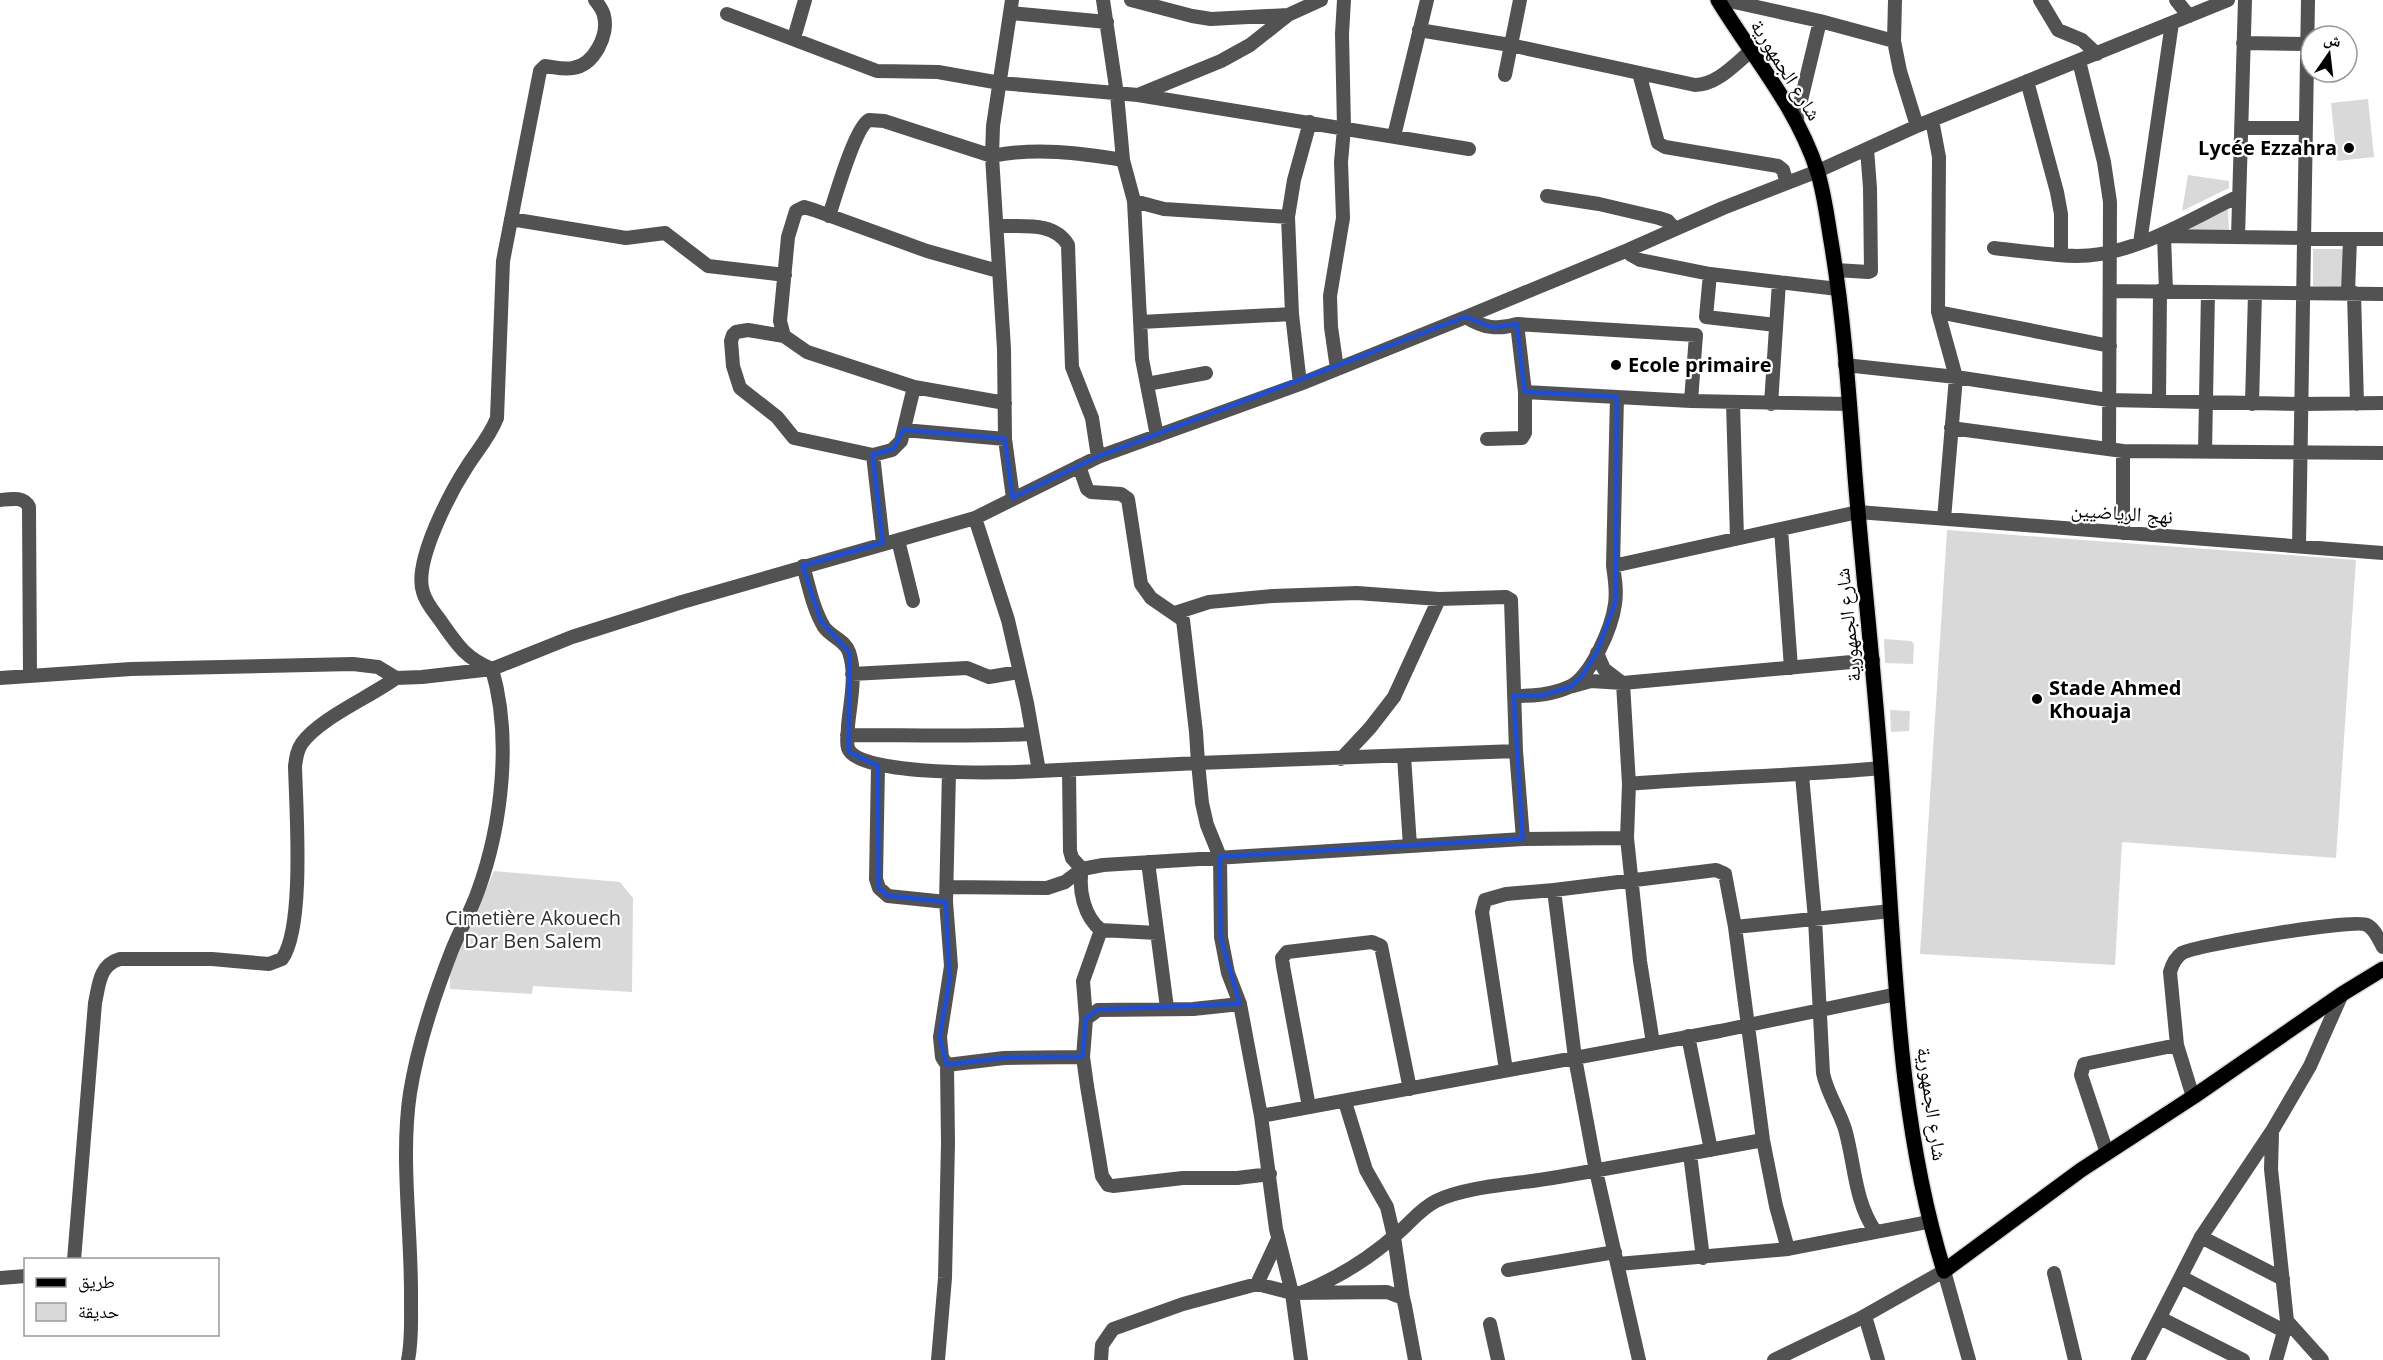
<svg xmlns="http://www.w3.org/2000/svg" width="2383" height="1360" font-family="'Open Sans','Noto Naskh Arabic',sans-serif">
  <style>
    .green { fill: #d9d9d9 }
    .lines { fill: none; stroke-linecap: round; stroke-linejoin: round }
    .major-casing { stroke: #dbdbdb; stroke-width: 18 }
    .minor { stroke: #525252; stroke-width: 14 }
    .major { stroke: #000; stroke-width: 15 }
    .marked { fill: none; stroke: #1d4ed8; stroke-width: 4.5; stroke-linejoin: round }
    .poi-dot { fill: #000; stroke: #fff; stroke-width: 2 }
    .labels { text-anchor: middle; stroke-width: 4.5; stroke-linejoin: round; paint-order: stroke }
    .street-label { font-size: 20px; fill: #000; stroke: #fff }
    .poi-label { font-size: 20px; font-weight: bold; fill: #000; stroke: #fff; text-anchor: start }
    .park-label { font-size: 20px; fill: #303030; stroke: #fff }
  </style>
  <rect width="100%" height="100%" fill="#fff"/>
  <path class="green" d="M2368,99L2374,157L2337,161L2331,103Z
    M2188,175L2229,181V188L2182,211Z
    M2225,210H2228L2229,232H2186V229Z
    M2313,249H2344V287L2313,286Z
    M1947,530L2356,560L2336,858L2122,842L2115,965L1920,954Z
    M1884,639L1911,641L1914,644L1913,664L1885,663Z
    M1890,710L1910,711L1909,731L1891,732Z
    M494,871L620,882L633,898L632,992L533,986L532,994L450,989V973Z"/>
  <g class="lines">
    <g class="major-casing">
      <path id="major" d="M1718,0C1752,56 1796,106 1817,170C1824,192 1827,217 1831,241C1844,318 1849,397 1855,476C1864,587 1877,698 1884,810C1895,963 1898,1123 1944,1271L2081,1170L2193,1097L2342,994L2383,969"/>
    </g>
    <path class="minor" d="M1012,0L993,126L992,156L1004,349L1005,439L1013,498
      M1103,0L1117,94L1123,160L1134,201L1142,359L1157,436
      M1131,0L1192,16L1211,19L1288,15L1321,0
      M1725,0L1820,21L1894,41L1900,71L1917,126
      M2040,0L2058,30L2082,40L2097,54
      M2176,0L2189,16
      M1010,13L1107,22
      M727,14L877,71L938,72L1000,83L1138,95L1469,149
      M1419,30L1510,45L1695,85C1717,85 1735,64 1752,50
      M794,38L805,0
      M1894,41L1895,0
      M2243,43L2307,44
      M2079,61L2104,162L2110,202L2109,449
      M1639,73L1658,143L1665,147L1778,166L1783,170L1787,183
      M1505,75L1520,0
      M2027,81L2057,192L2061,214V254
      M1138,95L1221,61L1250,45L1288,15
      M1932,120L1939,157L1938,312L1956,377L1944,519
      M1796,121L1820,21
      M2241,128H2306
      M1394,136L1427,0
      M1547,196L1599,204L1659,218L1668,221L1675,229
      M1134,201L1164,209L1288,217
      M829,216C835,198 855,127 869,120L884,121L992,156C1035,147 1080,153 1123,160
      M511,219L626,238L665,233L708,266L785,275
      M998,226C1022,227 1054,221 1068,245L1072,367L1092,418L1098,457
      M2159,236L2383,239
      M2164,236L2166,291
      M2238,237L2245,0
      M2140,243L2172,23
      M1994,248C2021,251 2049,255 2076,256C2134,256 2188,220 2239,196
      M1628,250L1631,255L1640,260L1710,274L1838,289
      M1836,270L1868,272L1871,271L1870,188L1867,149
      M1710,274L1706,317L1776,325
      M2110,291L2383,294
      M2348,293L2350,239
      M2354,293L2357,404
      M1938,312L2110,346
      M1466,317C1483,328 1498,330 1517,324
      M1141,322L1292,314
      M784,336L748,330L736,332L733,335L731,341L733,366L740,388L777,417L794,438L873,455
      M1845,365L1956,377L2108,400L2301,404L2383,403
      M1337,369L1331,327L1330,296L1343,218L1341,162L1344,128L1342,34L1344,0
      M1147,384L1206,373
      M1300,384L1292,314L1288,217L1294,180L1310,122
      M914,387L807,352L784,336L780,321L788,237L796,211L804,207L814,210L927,251L998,271
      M1691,401L1696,335L1517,324L1525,392L1691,401L1849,404
      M2159,401L2160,291
      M1733,403L1737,538
      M1771,404L1779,282
      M2252,404L2255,293
      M1951,428L2123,451L2383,453
      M904,430L1005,439
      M1487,439L1522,438L1525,433V392
      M2123,451V533
      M2205,452L2208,292
      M0,500C10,499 24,496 29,507L30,676
      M975,518L1008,620L1027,703L1039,771L1198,763L1196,732L1183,620L1151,598L1141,584L1128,499L1121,494L1091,492L1087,489L1079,466
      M1781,529L1791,668
      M898,540L913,601
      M883,543L873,455L892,450L901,441L914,387L1005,403
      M2299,546L2308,0
      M803,566C809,586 813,609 824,627C831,637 845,640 849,652C857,675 850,703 848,726C848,733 846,742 848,748C857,777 1009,773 1039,771
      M1613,566L1858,512L2383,553
      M1175,613L1209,602L1273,596L1357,593L1439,599L1506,597L1511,600L1516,751L1523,839
      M1597,653L1604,669L1621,682
      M852,674L967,668L989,677L1019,672
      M0,678L131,669L353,664L378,667L396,678L422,677L492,669L572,637L682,602L975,518L1098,457L1300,384L1466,317L1628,250L1723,208L1818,171L1917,126L2228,0
      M1573,686L1591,681L1623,683
      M1514,696C1533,696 1551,695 1569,687C1591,677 1612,627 1615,604C1617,591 1615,579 1613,566L1617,397
      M847,735C909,735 970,737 1032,734
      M1404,756L1410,846
      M1341,759L1370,728L1394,697L1439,599
      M878,766L876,879L879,888L888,896L946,902
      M1069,770L1070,851L1072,858L1082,869C1078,889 1084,917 1101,930L1083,981L1086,1019
      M949,772L946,902L951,966L940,1037L942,1057L947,1065L1004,1058L1083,1057
      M1802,775L1815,919L1823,1073C1827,1093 1839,1110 1845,1129C1855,1164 1854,1200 1875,1231
      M1629,784C1713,777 1797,776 1881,768
      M1148,862L1167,1008
      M947,887L1047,888L1065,882L1082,869L1103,865L1523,839L1627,838
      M1554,890L1575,1058L1596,1171L1639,1360
      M1735,927L1891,911
      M1101,930L1157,933
      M1240,1004L1193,1009L1098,1010L1086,1019L1083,1057L1087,1086L1102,1176L1108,1185L1113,1186L1183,1178H1237L1270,1174
      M1688,1036L1711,1150
      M1653,1043L1640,961L1627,838L1629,784L1623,683L1873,660
      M1506,1070L1482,912L1485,900L1506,894L1554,890L1716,870L1725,874L1735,927L1763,1140L1776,1206L1788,1249
      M2193,1097L2177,1045L2170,972C2172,965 2175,958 2182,953C2197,945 2355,918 2367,925C2375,929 2379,940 2383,947
      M1345,1102L1366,1170L1387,1207L1394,1237L1403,1298
      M1309,1107L1283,966L1282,958L1287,952L1372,942L1381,946L1410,1089
      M1261,1116L1720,1031L1897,994
      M2272,1134L2271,1169L2287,1321L2276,1360
      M2107,1153L2081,1075L2084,1064L2177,1045
      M1690,1154L1703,1258
      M2201,1237L2283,1279
      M74,1260L95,1003C99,985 99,965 120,959H212L269,964L282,959C305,927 296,808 295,766C296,758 297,750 302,743C320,718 370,697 396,678
      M1618,1264L1788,1249L1928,1222
      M1508,1270L1615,1252
      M2054,1273L2075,1360
      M2181,1277L2284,1331
      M0,1278L26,1276
      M1257,1284L1278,1239
      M1301,1293C1336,1279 1370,1258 1398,1233C1411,1222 1420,1209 1436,1201C1466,1186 1518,1184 1552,1178C1623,1166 1693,1153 1763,1140
      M1865,1316L1878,1360
      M2160,1318L2243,1360
      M2287,1321L2322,1360
      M1490,1324L1498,1360
      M408,1360C412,1341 411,1321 411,1301C412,1234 400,1159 410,1093C418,1043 434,996 452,950C460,930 471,911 478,891C502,825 512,737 492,669C466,658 458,646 442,623C436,614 426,604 423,592C413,562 451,491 468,465C479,448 490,436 497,418L503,261L540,71L545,66C554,67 564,70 573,68C594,65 609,35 604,16C603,10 599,5 595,0
      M938,1360L945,1278L948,1143L947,1065
      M1101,1360L1102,1345L1113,1329L1183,1304L1257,1284L1292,1293L1387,1292L1403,1298L1405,1306L1415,1360
      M1301,1360L1292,1293L1276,1229L1261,1116L1240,1004L1228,973L1221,937L1220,857L1207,825L1202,803L1198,763L1516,751
      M1774,1360L1859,1319L1944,1271L1969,1360
      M2138,1360L2201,1237L2272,1131L2310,1066L2342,994"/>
    <use href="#major" class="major"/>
  </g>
  <path class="marked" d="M1466,317L1493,328L1517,324L1525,392L1617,397L1616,602L1597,653L1582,677L1571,687L1542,696H1514L1523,839L1220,857L1221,937L1240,1004L1098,1010L1086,1019L1083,1057L1004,1058L947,1065L940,1037L950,979L946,902L888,896L879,888L878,766L849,752L850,653L821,621L803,566L883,543L873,455L894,449L904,430L1005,439L1013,498L1098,457Z"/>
  <g class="poi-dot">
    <circle cx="2349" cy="148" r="6"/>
    <circle cx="1616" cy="365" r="6"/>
    <circle cx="2037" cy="699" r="6"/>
  </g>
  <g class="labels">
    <g class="street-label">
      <text transform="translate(1786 70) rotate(58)" y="7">شارع الجمهورية</text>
      <text transform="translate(2122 513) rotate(4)" y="7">نهج الرياضيين</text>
      <text transform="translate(1848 625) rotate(-96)" y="7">شارع الجمهورية</text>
      <text transform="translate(1932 1104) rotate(82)" y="7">شارع الجمهورية</text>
    </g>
    <g class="poi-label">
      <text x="2337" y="155" text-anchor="end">Lycée Ezzahra</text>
      <text x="1628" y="372">Ecole primaire</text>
      <text x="2049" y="695">Stade Ahmed<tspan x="2049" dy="23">Khouaja</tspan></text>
    </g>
    <g class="park-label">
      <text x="533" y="925">Cimetière Akouech<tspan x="533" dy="23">Dar Ben Salem</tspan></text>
    </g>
  </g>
  <rect x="24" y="1258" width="195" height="78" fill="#ffffff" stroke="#999999" stroke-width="1.5"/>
  <rect x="36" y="1278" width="30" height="9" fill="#000000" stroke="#999999" stroke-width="1.5"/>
  <text x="78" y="1288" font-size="18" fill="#000000">طريق</text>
  <rect x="36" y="1303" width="30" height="18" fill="#d9d9d9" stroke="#999999" stroke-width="1.5"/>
  <text x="78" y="1318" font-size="18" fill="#000000">حديقة</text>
  <g transform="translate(2329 54) rotate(14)"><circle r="28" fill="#ffffff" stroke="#999999" stroke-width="1.5"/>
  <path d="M0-4.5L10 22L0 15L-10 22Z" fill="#000000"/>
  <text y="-9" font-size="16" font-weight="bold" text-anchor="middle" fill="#000000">ش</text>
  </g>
</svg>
